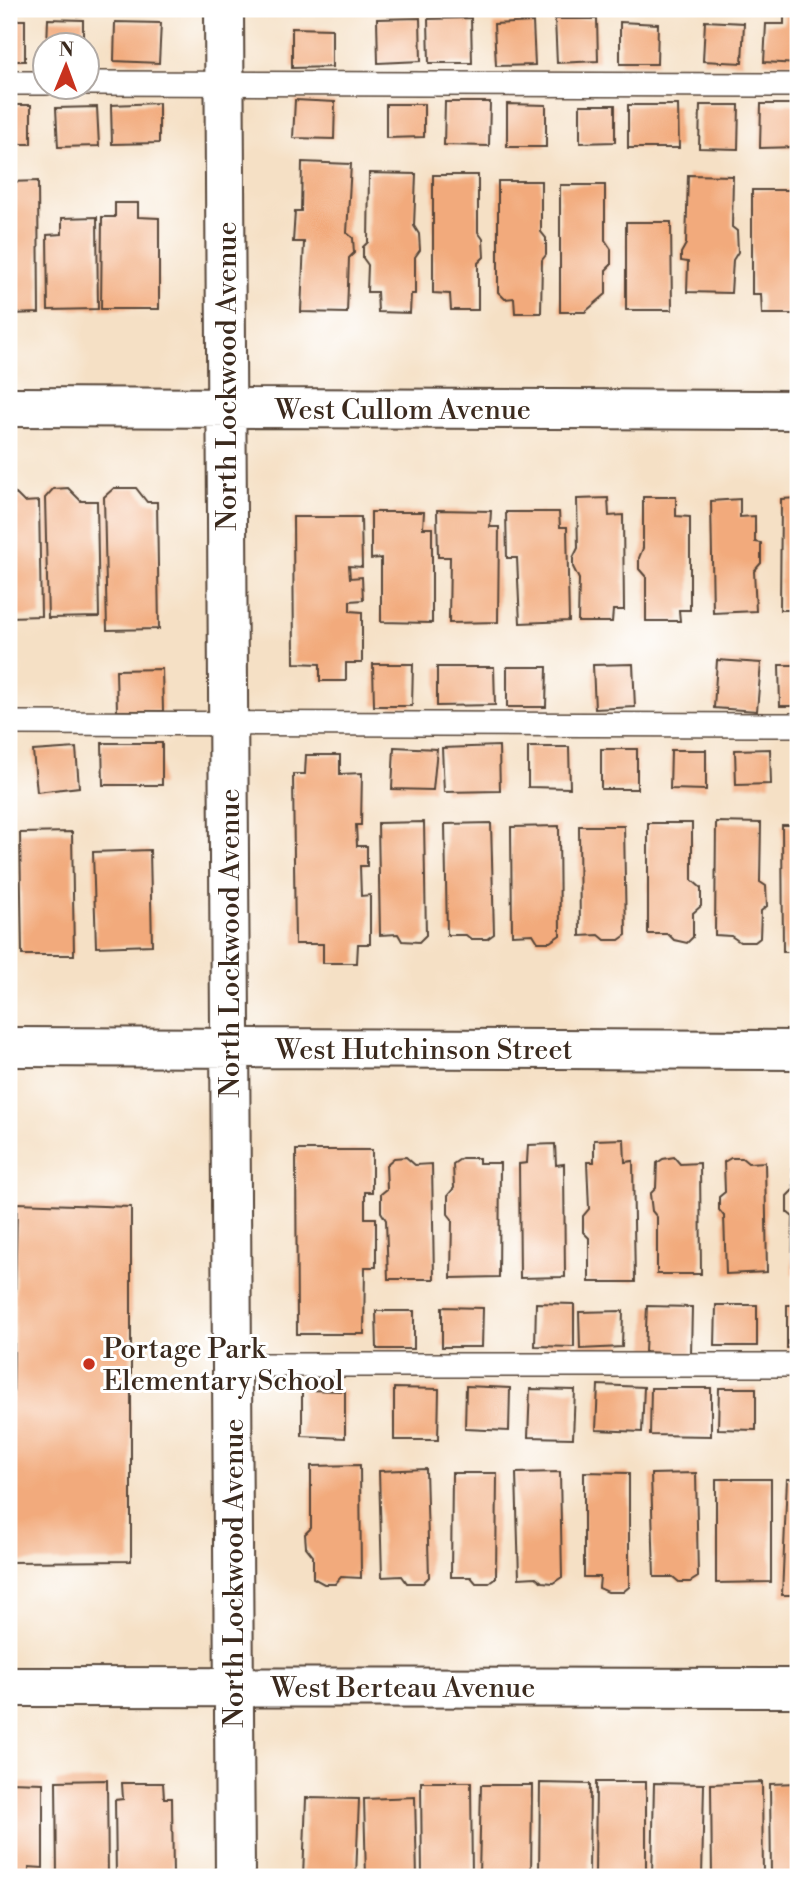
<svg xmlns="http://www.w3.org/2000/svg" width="807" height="1886" font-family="'Libre Bodoni',serif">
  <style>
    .building { fill: #f2aa7b }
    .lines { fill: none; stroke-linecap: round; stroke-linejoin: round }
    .lane-casing { stroke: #574537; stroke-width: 26 }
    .street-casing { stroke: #574537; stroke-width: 42 }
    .lane { stroke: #fff; stroke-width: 23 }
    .street { stroke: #fff; stroke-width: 38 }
    .poi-dot { fill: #c8321e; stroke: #fff; stroke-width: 2.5 }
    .labels { text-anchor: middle; stroke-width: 6; stroke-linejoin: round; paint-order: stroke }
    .street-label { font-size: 28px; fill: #3b2a1e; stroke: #fff }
    .poi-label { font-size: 28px; fill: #3b2a1e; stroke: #fff; text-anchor: start }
  </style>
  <rect width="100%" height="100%" fill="#fff"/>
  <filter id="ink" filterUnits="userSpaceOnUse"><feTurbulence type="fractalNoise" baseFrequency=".0143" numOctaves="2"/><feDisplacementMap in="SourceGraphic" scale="14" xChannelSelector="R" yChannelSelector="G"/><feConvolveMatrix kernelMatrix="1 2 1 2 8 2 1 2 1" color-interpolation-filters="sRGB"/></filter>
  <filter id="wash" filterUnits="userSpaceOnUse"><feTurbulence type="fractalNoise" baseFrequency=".00686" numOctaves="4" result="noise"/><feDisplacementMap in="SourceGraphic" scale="28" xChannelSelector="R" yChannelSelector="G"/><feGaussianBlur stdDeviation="1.57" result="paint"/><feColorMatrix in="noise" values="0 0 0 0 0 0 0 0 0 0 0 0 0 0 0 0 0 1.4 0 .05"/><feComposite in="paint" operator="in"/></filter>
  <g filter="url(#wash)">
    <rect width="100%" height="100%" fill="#f5e0c5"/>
    <g id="blocks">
      <path class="building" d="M784,9H798V64L764,62L766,24H784Z
        M420,18L421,61L378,63L377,19Z
        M471,18L472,63H429L428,19Z
        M48,19L83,20V46H47Z
        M555,19H597L598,61L557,63Z
        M9,20H25V61H9Z
        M705,21L744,23L742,63L703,61Z
        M115,22L161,23L159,63L114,61Z
        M533,22L535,65L496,66L494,24Z
        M620,22L658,24L657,64H620Z
        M292,28L332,29V67L292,68Z
        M295,100L335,102L334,139L293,138Z
        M445,102H490L489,146L444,145Z
        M159,103V143L112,144L111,105Z
        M386,104H424V137L386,138Z
        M507,104L546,105V147H507Z
        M761,104H798V147L760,148Z
        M9,105H31V144H9Z
        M580,105H615V142L580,143Z
        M628,105H678L679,148H628Z
        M700,105H739L738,149L699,148Z
        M97,107L99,146L58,147L56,108Z
        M302,162L351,164L347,233L353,238L354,253L349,258L347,313L301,312L304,242H293L295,211H301Z
        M369,173L416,174L414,226L419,234L420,250L415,257V294H411L410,313L378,312L377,292H367L368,265L363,258V247L368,242Z
        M433,175H478V232L483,239L484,257L478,263V310H451L450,294L433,293Z
        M688,175L733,176L732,227L737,231L738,252L733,260L731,293L687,292L688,262L681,261V253L686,244Z
        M38,181L39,313L9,314V182Z
        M498,181H541V232L546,238V255L542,260L541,313H515L514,298L505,299L498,292Z
        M560,185H605V240L611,249V265L606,270V294L585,312H560Z
        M752,190H798V294L794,293V314H762L761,294H752Z
        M115,203H138V217L159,218V309H101L102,217H115Z
        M97,217L98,309L48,310L47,235L62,234V218Z
        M626,222H671L672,310H626Z
        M9,487L24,502L39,501L41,616L9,617Z
        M68,488L81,501H97L99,617L48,618L45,498L53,489Z
        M114,488H136L147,502H157L159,629L107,630L104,497Z
        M643,497H676V516L690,517V610H679L680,621H646V577L639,569V558L643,548Z
        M608,498L609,516L623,515L624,610H613L612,622H578L579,579L573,567V558L578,548L577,499Z
        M798,498V610H780L781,499Z
        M740,499V517L755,516V542L761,543V563L754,571L756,611L713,613L711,501Z
        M437,510L491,511L490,527H499L498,622L449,623L450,557H438Z
        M371,512H424L423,528H432V623L381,622V558L371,559Z
        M506,512H559L560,527H567L569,621L520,623L517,558H507Z
        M293,517H361L362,567L349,566L350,578L362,577L363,600L350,601V611L362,612V663H346V681H320V664L294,663Z
        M717,660L761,663L757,711L714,708Z
        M373,664H413L412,706H374Z
        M633,664L635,707L595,709L593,665Z
        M779,665H798V706H780Z
        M437,667H494L495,705L437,706Z
        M507,667H547L546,707H507Z
        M162,669L163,711H117L116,670Z
        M102,743H162V785H103Z
        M499,746L500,791L444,792L442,748Z
        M394,747L437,749L433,790L392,789Z
        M528,747H569L570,788L528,787Z
        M76,748L79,787L37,792L33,751Z
        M601,749H637V789H601Z
        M770,749L771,784L736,785L735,750Z
        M671,750H706V790L670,789Z
        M306,755H340V774L362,773L361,825H356L357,846H367V866H360L361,896L370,895V944H358L357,963H323V944H295L293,774H305Z
        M424,822L426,935L419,942L402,941L398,934L380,935L378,823Z
        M716,822L761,823L760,882L766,886L767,906L761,911L760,938L755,942H740L731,936L715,935Z
        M491,823L494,934L487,939H471L466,935H447L445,824Z
        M648,823H692V880L701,888V906L693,913V937L687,943L674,940L668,934H648Z
        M782,825H798V952H783Z
        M559,826L560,935L550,942H538L533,934L512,935L511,827Z
        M579,826H624L626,935L619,940H605L599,935L580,936Z
        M72,832L74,955H22L20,833Z
        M150,850L152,945L96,947L93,852Z
        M624,1139L625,1162L633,1161L635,1282H589V1238L583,1232V1216L589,1209L587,1162H594V1140Z
        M555,1144L556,1165L564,1164L565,1277L520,1278L519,1164L527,1163L528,1145Z
        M296,1150H372V1192H365V1218H376V1267H365L364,1334H297Z
        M406,1157L415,1165L432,1164L434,1279H388L386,1220L381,1212V1194L387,1189L386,1165L394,1158Z
        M674,1157L680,1164L700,1163L701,1274H657V1217L652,1211L650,1194L656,1188L657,1163L663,1159Z
        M462,1158H479V1163H500L499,1277L451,1278L452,1219L448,1214V1195L454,1188L453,1164Z
        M731,1158H742L748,1163L765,1162L767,1272L726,1274L724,1216L719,1210V1197L725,1192L724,1162Z
        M798,1160V1274H792L793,1217L787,1212V1196L794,1189L792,1163Z
        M17,1203L131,1207V1561L9,1562V1401H13Z
        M536,1303L574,1304V1347L535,1346Z
        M716,1305H757V1346H715Z
        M787,1305H798V1348H787Z
        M647,1306L692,1307L691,1354L645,1352Z
        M442,1307L483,1308L482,1347H442Z
        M376,1311H414V1349H377Z
        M623,1311L622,1347L580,1349L579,1312Z
        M598,1385L644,1387L642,1432L596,1430Z
        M466,1386L510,1388L509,1431L465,1429Z
        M394,1388L439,1389L438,1440H394Z
        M651,1388H711V1436L650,1435Z
        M719,1388H756V1430L718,1429Z
        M530,1389L575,1390L573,1438L528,1437Z
        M302,1390L345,1391V1438L302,1436Z
        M360,1465L361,1578L341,1577L335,1584H324L313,1578V1556L306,1547L305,1534L311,1528V1466Z
        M426,1469L429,1577L423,1583H407L402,1576L382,1577L379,1471Z
        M560,1472L562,1577L553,1583L542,1582L536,1577L519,1578L516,1473Z
        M584,1472L629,1473V1587L623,1592H608L599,1588L600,1577H584Z
        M452,1473H497L496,1578L489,1583H476L471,1577H451Z
        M696,1473L698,1577L690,1582H679L673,1577H654L651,1474Z
        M716,1479H771V1582L716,1583Z
        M787,1479H798V1595H782Z
        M107,1780L108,1877H57L56,1781Z
        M9,1782L43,1783V1868L29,1867V1877H9Z
        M421,1782H471L472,1877H422Z
        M596,1782H646V1877H595Z
        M762,1782L763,1877H712L711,1784Z
        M122,1783H163L164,1798H172L173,1877H116L115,1800L123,1799Z
        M540,1783L590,1784L589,1877H539Z
        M654,1783L704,1784L702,1877H652Z
        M798,1783V1877H771L770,1784Z
        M481,1785H532L531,1877H479Z
        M415,1797L417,1877H366L364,1799Z
        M306,1798L359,1799L356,1877H303Z"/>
    </g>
  </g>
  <g filter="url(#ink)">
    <use href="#blocks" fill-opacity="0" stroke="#574537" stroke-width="2"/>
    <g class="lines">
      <g class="lane-casing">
        <path id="lane" d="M9,83H46
          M88,83L798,85
          M9,723L798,725
          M232,1365H798"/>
      </g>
      <g class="street-casing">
        <path id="street" d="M224,9L235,1877
          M9,407L798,410
          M9,1047L798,1050
          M9,1687L798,1688"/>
      </g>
      <use href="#lane" class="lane"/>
      <use href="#street" class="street"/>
    </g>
  </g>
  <circle class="poi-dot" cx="89" cy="1364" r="7"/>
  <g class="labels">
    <g class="street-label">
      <text transform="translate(226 376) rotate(-90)" y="10">North Lockwood Avenue</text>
      <text x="403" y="419">West Cullom Avenue</text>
      <text transform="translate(229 943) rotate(-90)" y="10">North Lockwood Avenue</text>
      <text x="424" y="1059">West Hutchinson Street</text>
      <text transform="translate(233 1573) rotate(-90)" y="10">North Lockwood Avenue</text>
      <text x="403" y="1697">West Berteau Avenue</text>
    </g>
    <g class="poi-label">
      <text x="103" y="1358">Portage Park<tspan x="103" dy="32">Elementary School</tspan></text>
    </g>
  </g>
  <rect width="807" height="1886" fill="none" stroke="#fff" stroke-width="35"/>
  <g transform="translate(66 66) rotate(1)"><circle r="33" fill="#ffffff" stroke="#b1aaa5" stroke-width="2"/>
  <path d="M0-5L12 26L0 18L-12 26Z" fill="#c8321e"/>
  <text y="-10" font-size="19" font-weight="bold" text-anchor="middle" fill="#3b2a1e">N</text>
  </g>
</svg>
